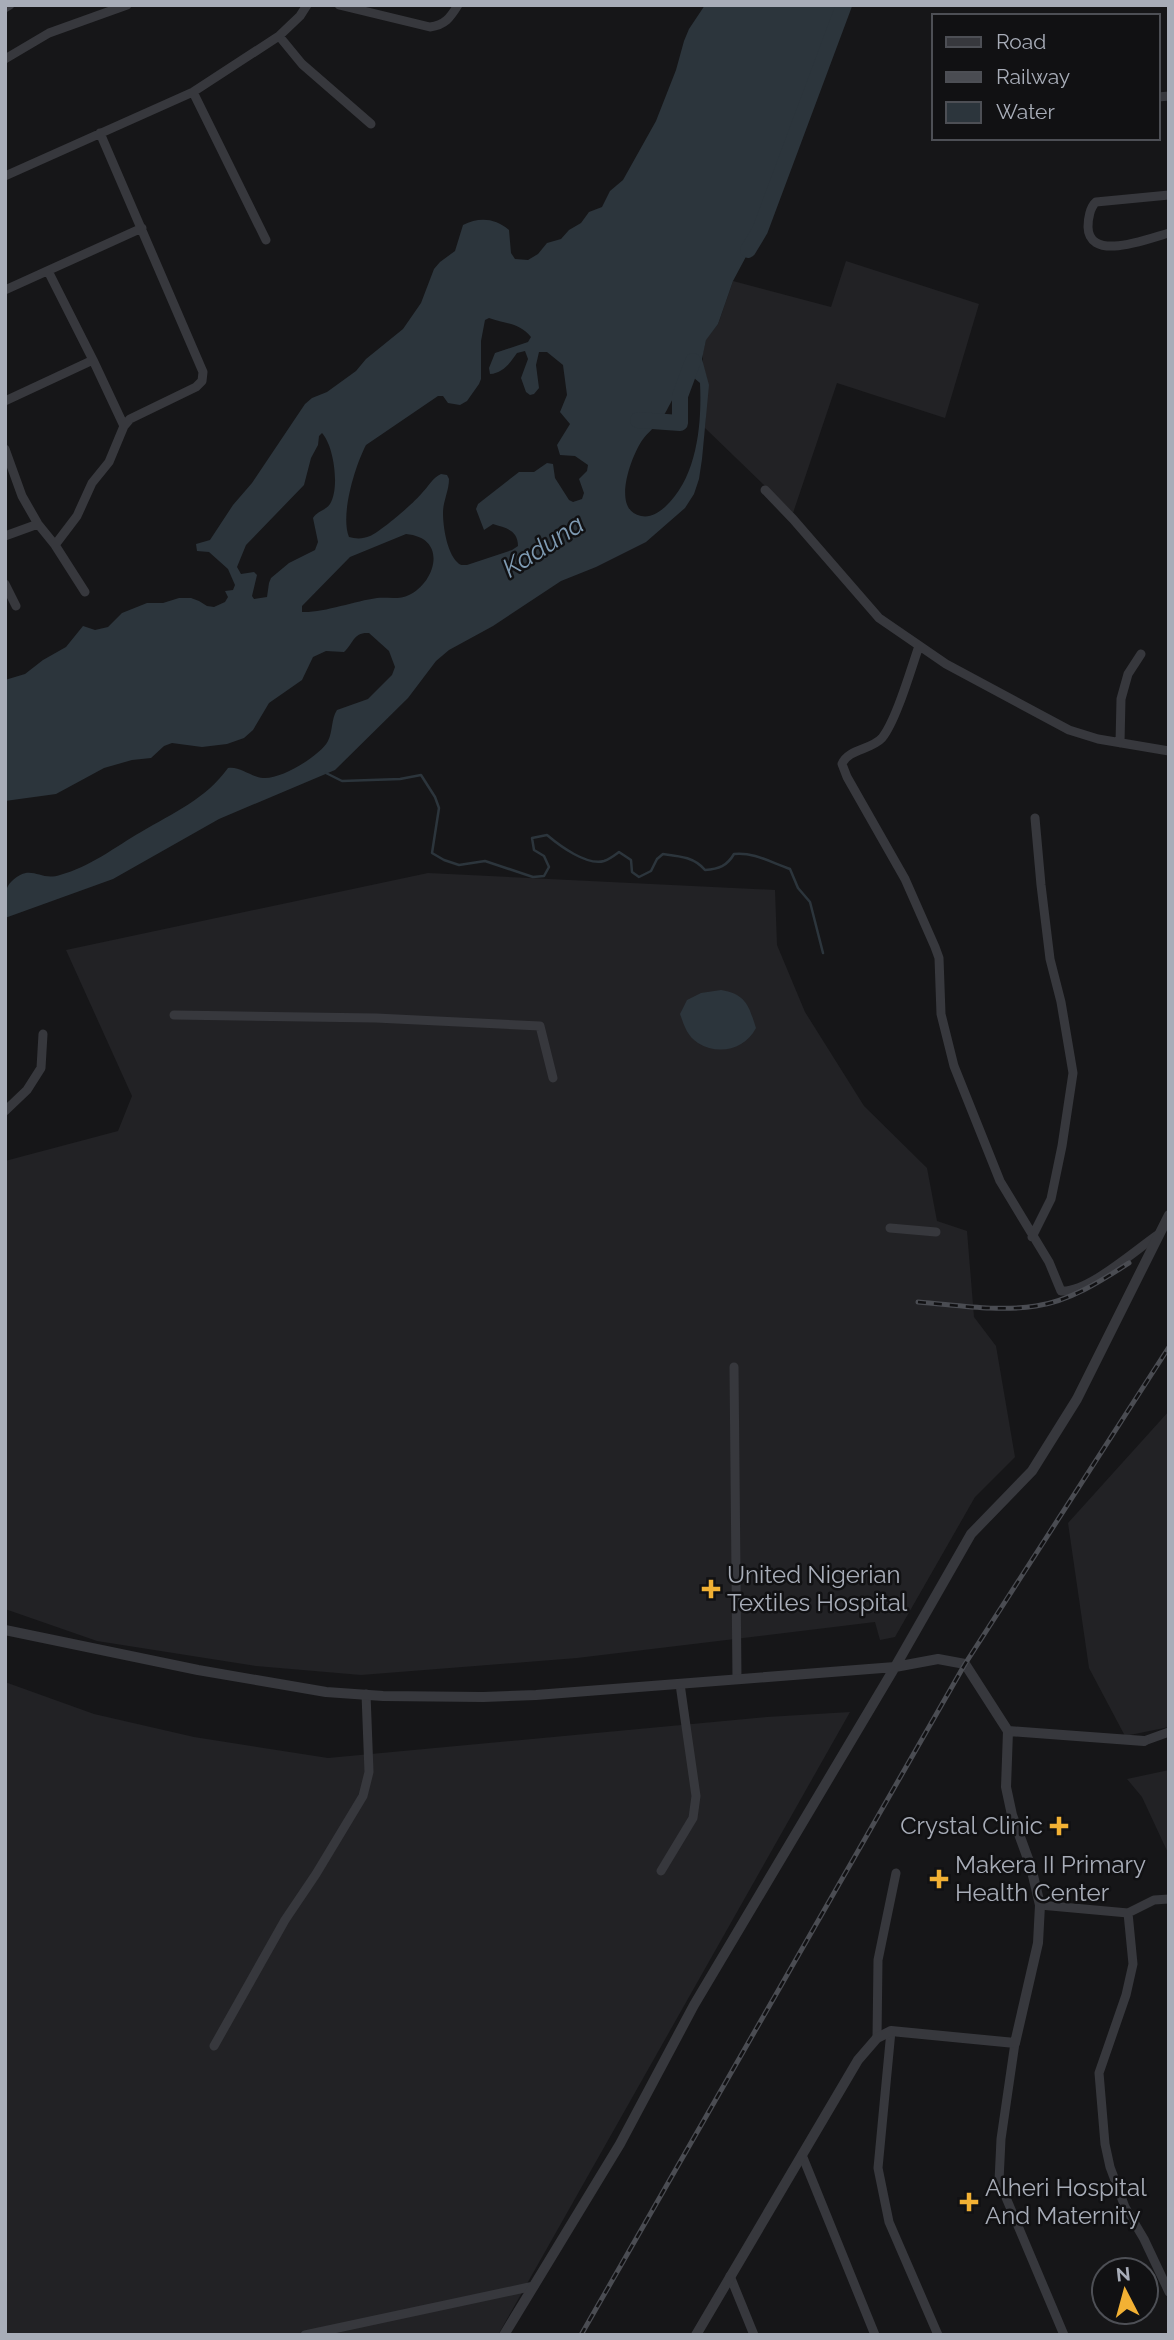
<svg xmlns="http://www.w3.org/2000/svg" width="1174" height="2340" font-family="Raleway,sans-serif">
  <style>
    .built { fill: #222225 }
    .water { fill: #2c353c; fill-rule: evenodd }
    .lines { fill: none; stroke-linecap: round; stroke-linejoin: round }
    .stream { stroke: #2c353c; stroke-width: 2.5 }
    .river { stroke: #2c353c; stroke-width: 16 }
    .minor { stroke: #37383d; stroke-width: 9 }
    .tertiary { stroke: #37383d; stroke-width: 10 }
    .rail-casing { stroke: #4a4c52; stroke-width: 5 }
    .rail { stroke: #111113; stroke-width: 2.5; stroke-dasharray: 8; stroke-linecap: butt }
    .poi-dot { fill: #f2b134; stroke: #111113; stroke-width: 2.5 }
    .labels { text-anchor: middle; stroke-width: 5; stroke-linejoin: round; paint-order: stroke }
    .poi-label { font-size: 24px; fill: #a8adb8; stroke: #111113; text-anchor: start }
    .water-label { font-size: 26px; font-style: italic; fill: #7f9bb3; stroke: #111113 }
  </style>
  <rect width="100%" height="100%" fill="#161618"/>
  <path class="built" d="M846,261L979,304L945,418L837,383L793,513L705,428L707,379L703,365V353L706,339L718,324L733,281L831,307Z
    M428,873L775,890L777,945L805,1012L864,1106L927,1168L937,1221L967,1231L974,1317L996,1346L1015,1457L975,1497L895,1637L880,1640L875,1622L577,1658L361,1675L256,1666L97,1641L5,1609V1161L118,1131L132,1096L66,950Z
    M1169,1411V1727L1125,1736L1089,1668L1068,1523Z
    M5,1682L94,1714L194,1737L328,1758L767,1717L850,1712L498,2335H5Z
    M1169,1770V1855L1142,1797L1127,1779Z"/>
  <path class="water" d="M705,5H844L831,29L757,236L733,281L718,324L706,340L702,359L709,385L702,459L699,479L694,494L685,508L646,542L596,567L561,581L493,626L449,650L436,661L408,698L335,770L219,819L113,879L5,918C5,906 2,891 11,882C31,862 39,882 60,875C90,867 115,847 141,832C173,813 206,799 228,768C240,766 251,777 263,778C280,780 320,756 328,741C333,731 331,719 337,710L368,699L392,675L395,667L389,651L369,633C353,632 354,643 344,652L326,651L313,657L302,680L269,703L253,730L244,738L227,744L202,747L172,743L164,746L151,758L132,760L104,768L56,794L5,801V680L25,674L43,660L66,647L83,626L95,630L108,627L122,613L147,603H163L179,598H191L199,601L207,606L214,607L225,602L228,597L225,591L233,590L235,585L228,569L209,552L197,551L196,544L210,540L233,505L252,483L305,404L312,398L327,392L356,371L366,359L403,329L421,303L434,269L440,262L455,251L463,225C479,217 495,218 509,230L511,253L515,259L528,260L538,254L547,243L561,239L569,230L581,223L589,212L602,207L610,191L623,180L656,121L676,70L684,41L689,29ZM489,318C505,324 519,322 531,337L528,342L495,353L489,368L490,374C503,373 510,363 517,353L525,351L528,359L521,378L526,392L530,395L534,394L539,388L536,365L539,352H547L563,365L567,395L560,412L570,424L557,445L560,455L575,456L588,465L587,471L579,479L584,493L582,499L573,502L569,500L555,478L553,464L547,463L534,472H519L478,504L476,509L484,530L493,524C506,528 518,530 518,546L512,550L467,565C463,565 460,566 457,562C447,552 443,527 443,513C443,501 449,491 449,479L447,475L441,474C432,478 429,486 422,493C414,503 380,532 370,536C363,539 356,539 349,537C340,515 355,466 366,445L438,396H443L448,403L460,405L467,401L479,384L481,379V341L485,320ZM693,377L700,383C702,425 697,478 665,507C658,513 650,518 641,516C611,510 631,458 641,442C646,434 653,429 659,422C671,408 676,383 693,377ZM322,433C334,446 340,488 330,504C325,511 317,511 313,518L318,542L315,550L289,563L271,578L269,583L267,597L254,599L252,596L257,575L254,572L241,574L237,567L246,545L304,485L311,458L318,445L319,436ZM406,534C449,538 435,583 409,595C400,600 387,597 377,598C355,601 323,613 302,612V606L350,557Z
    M721,990C746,994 749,1006 756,1028C745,1049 719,1056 698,1043C687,1036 684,1025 680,1014L687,1000L701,993Z"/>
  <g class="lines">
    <path class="stream" d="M326,773L342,781L400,779L421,775L435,797L439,808L432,853L444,860L459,865L485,861L533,877L544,876L549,867L544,856L534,850L532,838L547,835C560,846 587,866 604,861C610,859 615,855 619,852L631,860L632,872L639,877L651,871L657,859L663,854C679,856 694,857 705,870C719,869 727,866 734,854C754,852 770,862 790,869L798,888L810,902L823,953"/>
    <path class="river" d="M748,250L760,230L844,5
      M638,420L680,423V396L693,361"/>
    <path class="minor" d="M339,5L430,27C445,25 450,18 458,5
      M5,8L10,5
      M279,36L302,64L371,124
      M5,59L49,33L127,5
      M193,92L266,240
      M1158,97L1169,96
      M5,176L193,92L279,36L300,16L307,5
      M1169,195L1096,202C1090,207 1088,219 1088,227C1089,263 1150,238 1169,233
      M48,271L93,360L124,426
      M5,290L142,228
      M5,401L93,360
      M5,449L22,496L38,524L55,545L85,592
      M765,490L793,519L879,618L946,664L1069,730L1098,739L1169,751
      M5,536L38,524
      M55,545L77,516L92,483L109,462L124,426L130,419L196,387L202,381L203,372L100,133
      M5,584L16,606
      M919,646C911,669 896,721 882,738C871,750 848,749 842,764L847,777L905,879L935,947L939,958L941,1014L954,1066L1000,1181L1049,1262L1061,1291C1088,1293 1135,1250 1159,1234
      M1120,743L1121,699L1128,674L1141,654
      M174,1015L376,1018L540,1026L553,1078
      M5,1111L27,1090L41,1068L43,1034
      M890,1228L936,1232
      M1032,1237L1051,1199L1062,1146L1073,1073L1061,1002L1050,959L1041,885L1035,818
      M734,1367L737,1679
      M1144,1741L1169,1732
      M661,1871L693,1818L696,1796L680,1684
      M1040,1905L1128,1913L1133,1964L1126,1995L1099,2073L1105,2144L1110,2167L1125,2207L1144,2239L1169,2292
      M1128,1913L1154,1900L1169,1899
      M891,2031L878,2168L889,2222L938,2335
      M877,2038L878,1960L896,1873
      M1015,2043L1001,2139L999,2181L1064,2335
      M214,2046L285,1920L316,1874L363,1796L369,1772L366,1694
      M802,2155L875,2335
      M730,2276L754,2335
      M305,2335L534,2286"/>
    <path class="tertiary" d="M5,1630L198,1670L326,1692L383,1696L483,1697L536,1695L895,1667L938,1659L965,1664L1008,1731L1006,1787L1012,1815L1031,1867L1040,1905L1038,1943L1015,2043L891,2031L877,2038L858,2060L696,2335
      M1008,1731L1144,1741
      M504,2335L620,2144L694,2005L895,1667L971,1534L1032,1471L1077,1399L1169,1215"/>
    <g class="rail-casing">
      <path id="rail" d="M918,1302C957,1305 997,1312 1036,1306C1070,1301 1101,1281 1129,1263
        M581,2335L965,1664L1169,1347"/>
    </g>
    <use href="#rail" class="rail"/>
  </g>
  <g class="poi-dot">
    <path d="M707.5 1578.5h7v7h7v7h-7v7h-7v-7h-7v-7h7z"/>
    <path d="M1055.5 1815.5h7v7h7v7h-7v7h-7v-7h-7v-7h7z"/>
    <path d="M935.5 1868.5h7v7h7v7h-7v7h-7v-7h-7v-7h7z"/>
    <path d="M965.5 2191.5h7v7h7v7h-7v7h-7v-7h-7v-7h7z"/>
  </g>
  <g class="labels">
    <g class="poi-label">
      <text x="727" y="1583">United Nigerian<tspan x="727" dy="28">Textiles Hospital</tspan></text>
      <text x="1043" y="1834" text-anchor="end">Crystal Clinic</text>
      <text x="955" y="1873">Makera II Primary<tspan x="955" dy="28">Health Center</tspan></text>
      <text x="985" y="2196">Alheri Hospital<tspan x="985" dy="28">And Maternity</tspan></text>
    </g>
    <g class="water-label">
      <text transform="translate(543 546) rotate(-33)" y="9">Kaduna</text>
    </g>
  </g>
  <rect width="1174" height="2340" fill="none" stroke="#a8adb8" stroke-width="14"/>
  <rect x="932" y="14" width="228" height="126" fill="#111113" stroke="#4d4f55" stroke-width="2"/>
  <rect x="946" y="37" width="35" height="10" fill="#37383d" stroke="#4d4f55" stroke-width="2"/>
  <text x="996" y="49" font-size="21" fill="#a8adb8">Road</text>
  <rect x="946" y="72" width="35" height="10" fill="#4a4c52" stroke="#4d4f55" stroke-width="2"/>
  <text x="996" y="84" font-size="21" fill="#a8adb8">Railway</text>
  <rect x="946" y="102" width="35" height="21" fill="#2c353c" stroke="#4d4f55" stroke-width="2"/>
  <text x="996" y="119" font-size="21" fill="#a8adb8">Water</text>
  <g transform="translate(1125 2291) rotate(354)"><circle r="33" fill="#111113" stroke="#4d4f55" stroke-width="2"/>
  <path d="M0-5L12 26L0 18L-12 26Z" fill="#f2b134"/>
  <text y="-10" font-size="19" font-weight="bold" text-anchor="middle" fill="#a8adb8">N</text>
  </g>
</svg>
